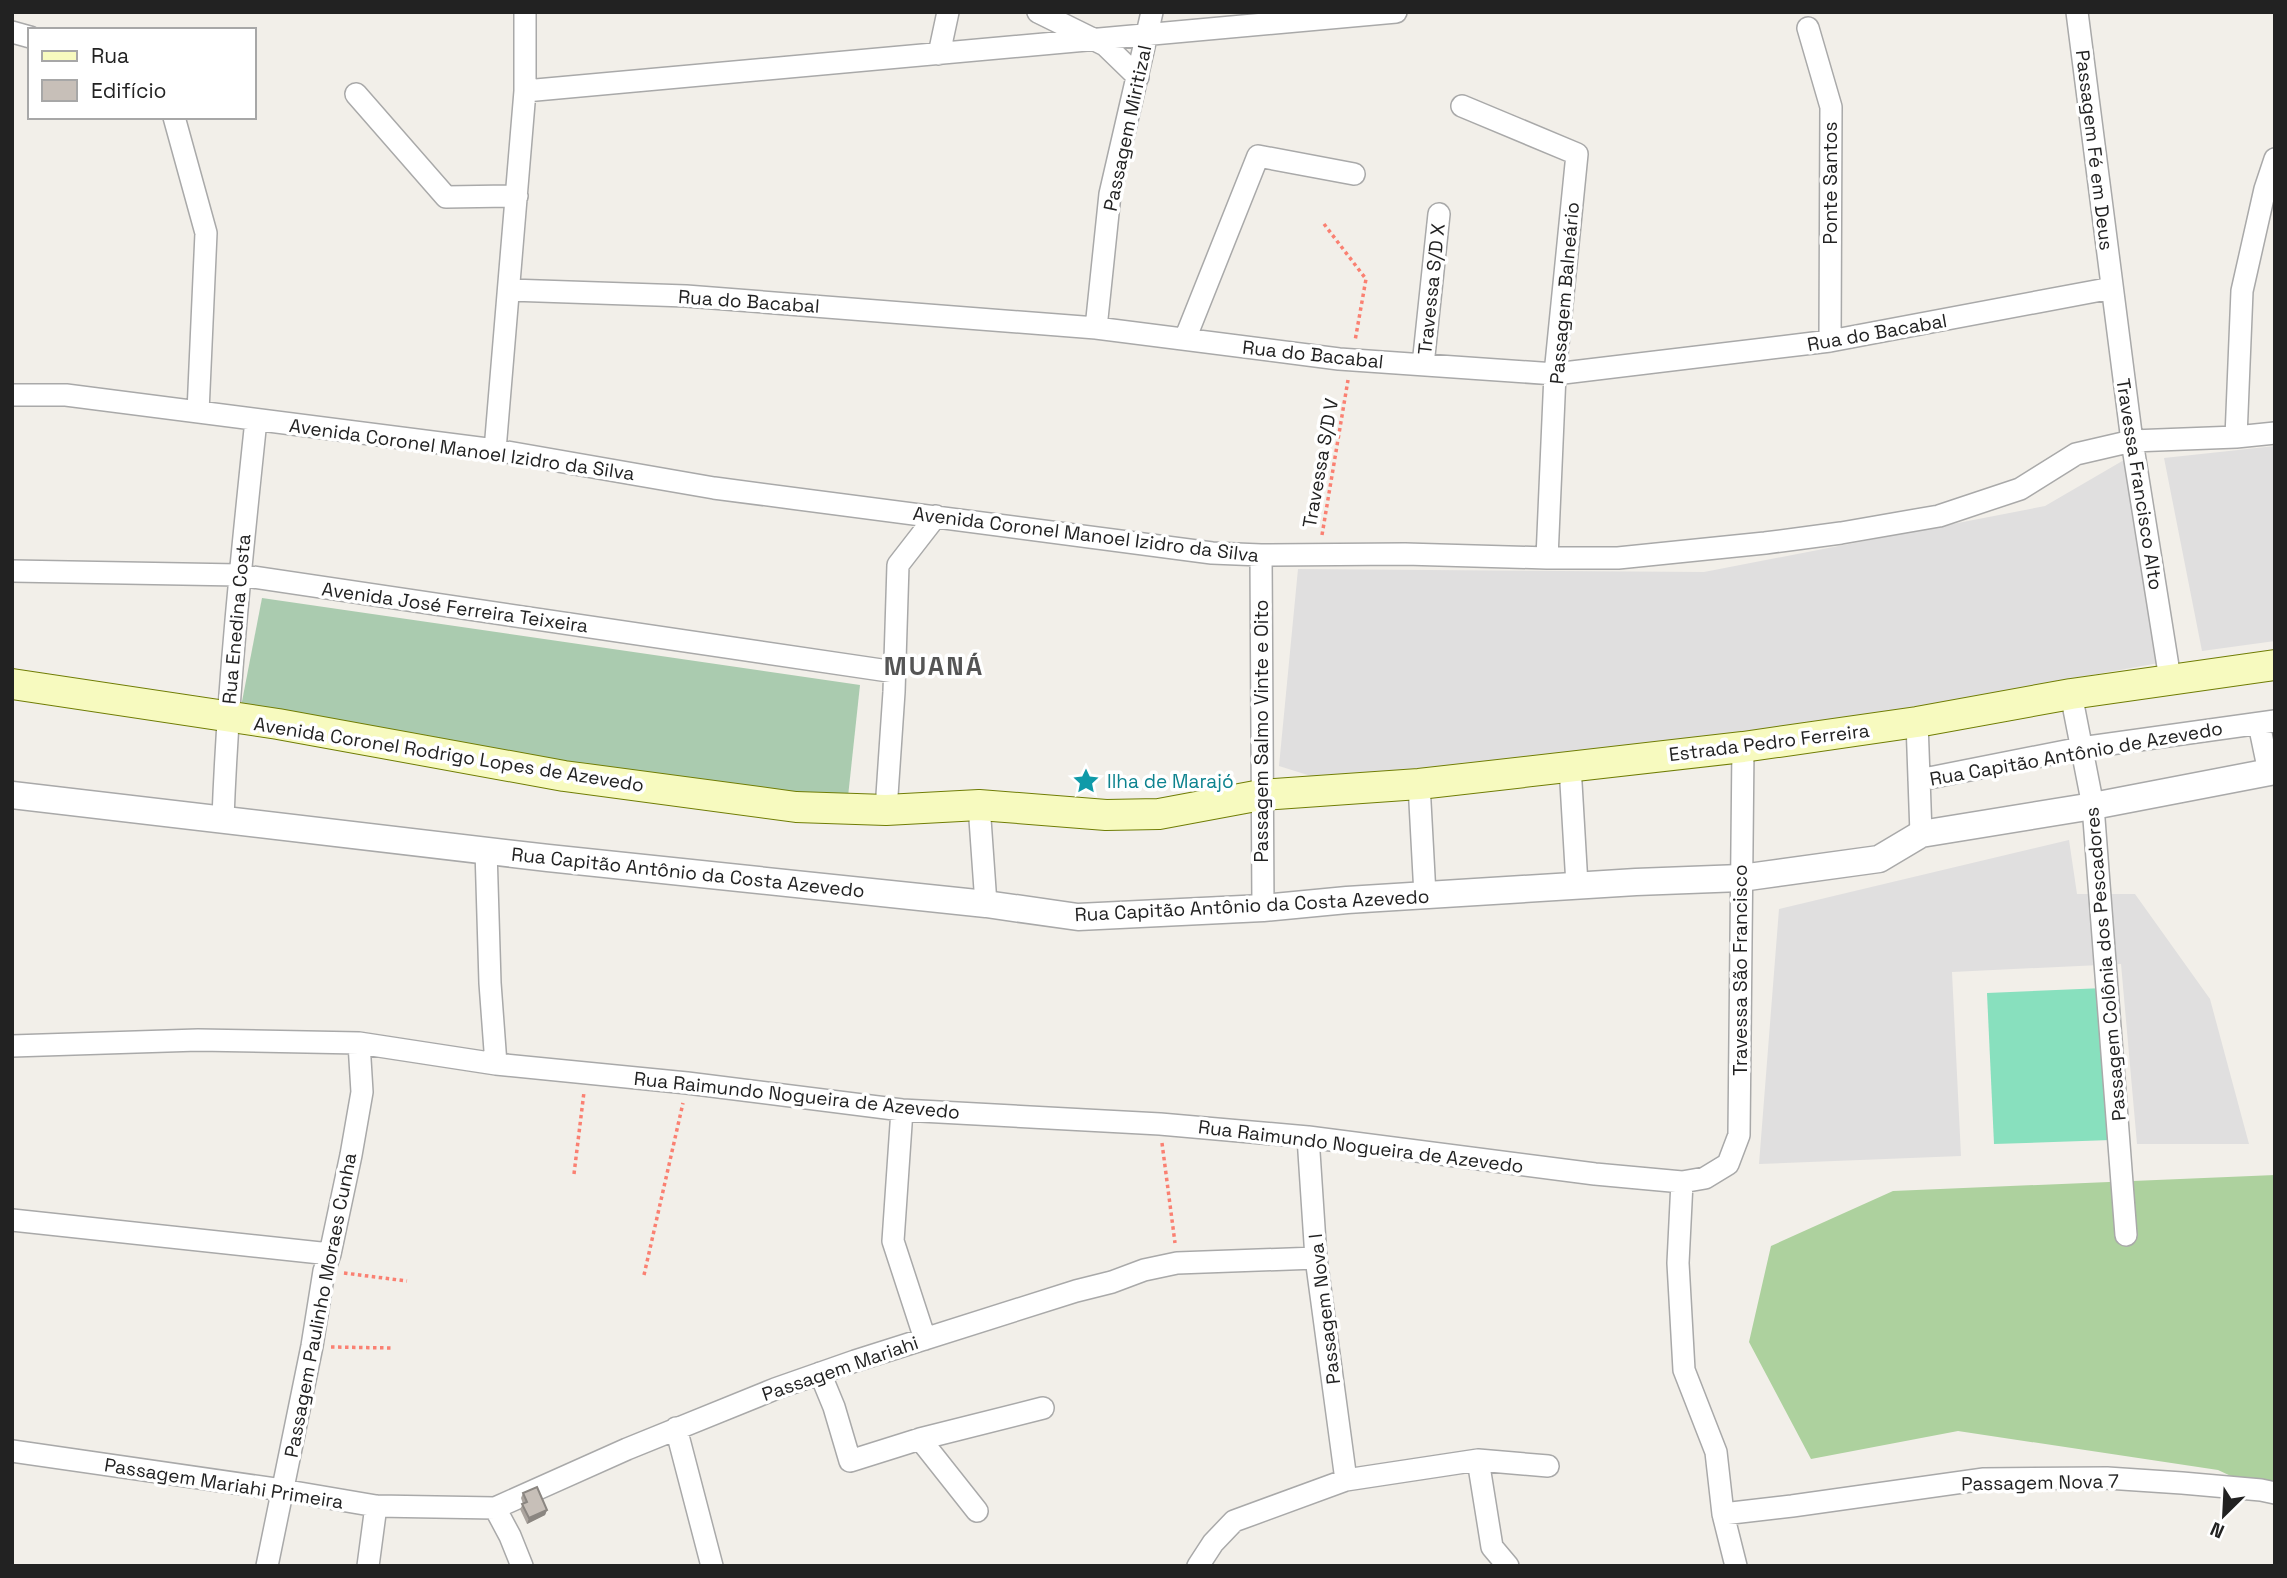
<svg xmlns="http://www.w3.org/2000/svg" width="2287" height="1578" font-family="'Space Grotesk',sans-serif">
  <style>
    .residential { fill: #e0dfdf }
    .forest { fill: #add19e }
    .cemetery { fill: #aacbaf }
    .pitch { fill: #88e0be }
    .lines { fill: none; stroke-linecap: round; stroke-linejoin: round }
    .minor-casing { stroke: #a9a9a9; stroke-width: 24 }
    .tertiary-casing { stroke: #a9a9a9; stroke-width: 29 }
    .secondary-casing { stroke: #707d05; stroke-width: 32 }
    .path { stroke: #fa8072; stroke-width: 3.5; stroke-dasharray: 3.5 3.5; stroke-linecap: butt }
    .minor { stroke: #fff; stroke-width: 21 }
    .tertiary { stroke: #fff; stroke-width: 26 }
    .secondary { stroke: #f7fabf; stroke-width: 30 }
    .wall { fill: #aba49e }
    .shaded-wall { fill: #8b8681 }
    .building { fill: #c7bfb8; stroke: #8b8681; stroke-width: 2 }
    .labels { text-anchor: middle; stroke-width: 7; stroke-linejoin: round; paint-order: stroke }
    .street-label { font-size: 19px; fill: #222; stroke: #fff }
    .culture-label { font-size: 19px; fill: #0d838f; stroke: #fff; text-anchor: start }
    .district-label { font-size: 26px; font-weight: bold; letter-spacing: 2px; fill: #555; stroke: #fff }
  </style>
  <rect width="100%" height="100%" fill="#f2efe9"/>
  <path class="residential" d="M2275,446V641L2202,651L2164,458Z
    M2124,460L2170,661L1970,697L1917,727L1330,782L1279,766L1298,569L1704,572L2045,506Z
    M2069,840L2077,894H2135L2210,999L2249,1144H2137L2121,964L1952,972L1961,1156L1759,1164L1779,909Z"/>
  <path class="forest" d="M2275,1175V1499L2261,1490L2218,1470L1958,1431L1811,1459L1749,1342L1771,1246L1893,1191Z"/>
  <path class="cemetery" d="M262,598L860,685L847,806L239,717Z"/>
  <path class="pitch" d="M2104,988L2111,1140L1994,1144L1987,993Z"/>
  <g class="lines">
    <g class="minor-casing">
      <path id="minor" d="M1038,12L1105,45L1138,77
        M2077,12L2132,441L2170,679
        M1808,28L1831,107L1830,341
        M12,32L30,37
        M939,54L948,12
        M525,91L1396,12
        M356,94L446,197L517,196
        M1462,106L1577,154L1555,374L1547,558
        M174,117L206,233L198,412
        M510,290L686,296L1096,328L1339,359L1555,374L1830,341L2112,288
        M1096,328L1110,194L1152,12
        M1185,339L1258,156L1354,174
        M1423,365L1439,214
        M12,395H66L495,450L714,488L1212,553L1261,555L1405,554L1547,558H1618L1765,543L1841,533L1939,516L2020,489L2076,454L2132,441L2236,437L2275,433
        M2236,437L2242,291L2265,189L2275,159
        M495,450L525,91V12
        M1261,555L1263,908
        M12,571L239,575L895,672
        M2071,694L2093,806L2126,1235
        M1917,722L1921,834
        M2259,724L2269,772
        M1570,766L1577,885
        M1919,780L2081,748L2275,721
        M1419,784L1425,895
        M979,805L986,904
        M886,810L894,692L898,565L936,516
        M223,818C228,685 242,553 256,420
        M486,850L490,983L496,1064
        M12,1046L198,1040L359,1043L496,1064L687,1083L902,1110L1160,1124L1308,1137L1595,1174L1682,1182L1705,1178L1728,1164L1739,1135L1743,747
        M902,1110L893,1241L925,1339
        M1308,1137L1316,1258L1346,1480
        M1682,1182L1678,1263L1684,1370L1716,1452L1723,1514L1736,1566
        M12,1220L330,1254
        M820,1373L834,1407L850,1461L920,1439L977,1511
        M676,1428L712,1566
        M920,1439L1043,1408
        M12,1451L282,1490L376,1506L495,1508L627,1449L775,1389L855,1361L1076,1291L1112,1282L1144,1270L1177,1263L1316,1258
        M1478,1460L1492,1547L1508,1566
        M495,1508L510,1536L522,1566
        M1723,1514L1792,1506L1984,1479L2107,1478L2182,1483L2261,1490L2275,1493
        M267,1566L312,1346L324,1271L330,1254L351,1155L362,1092L359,1043
        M368,1566L376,1506
        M1198,1566L1213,1543L1234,1521L1346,1480L1478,1460L1548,1466"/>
    </g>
    <g class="tertiary-casing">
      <path id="tertiary" d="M12,795L548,858L986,904L1078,917L1263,908L1347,900L1636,882L1741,878L1879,859L1921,834L2093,806L2275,771"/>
    </g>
    <g class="secondary-casing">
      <path id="secondary" d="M12,684L278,724L564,776L796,807L886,810L979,805L1106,815L1159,814L1261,795L1419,784L1743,747L1917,722L2071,694L2275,665"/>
    </g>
    <path class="path" d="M1324,224L1366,279L1355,341
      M1322,535L1348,380
      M1162,1143L1175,1243
      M574,1174L584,1092
      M344,1273L407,1281
      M644,1275L683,1103
      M331,1347L392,1348"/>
    <use href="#minor" class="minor"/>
    <use href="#tertiary" class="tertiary"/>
    <use href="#secondary" class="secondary"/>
  </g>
  <path class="wall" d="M523,1493L547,1510L545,1515L527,1524L520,1509L523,1504L521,1498Z"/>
  <path class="shaded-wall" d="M547,1510L545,1515L527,1524L529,1518Z"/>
  <path class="building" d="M537,1487L547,1510L529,1518L522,1504L527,1502L523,1493Z"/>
  <defs>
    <g id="sight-bare" transform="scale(2.1)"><path d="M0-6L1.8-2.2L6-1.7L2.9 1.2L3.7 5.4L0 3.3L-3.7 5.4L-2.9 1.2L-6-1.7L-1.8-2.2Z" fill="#0f9aa8" stroke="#fff" stroke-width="2.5" paint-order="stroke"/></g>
  </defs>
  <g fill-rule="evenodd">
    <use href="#sight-bare" x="1086" y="781"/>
  </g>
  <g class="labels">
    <g class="street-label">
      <text transform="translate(1127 128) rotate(-78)" y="7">Passagem Miritizal</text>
      <text transform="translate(2095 150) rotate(83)" y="7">Passagem Fé em Deus</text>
      <text transform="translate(1830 183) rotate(-90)" y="7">Ponte Santos</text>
      <text transform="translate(1431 289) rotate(-84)" y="7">Travessa S/D X</text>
      <text transform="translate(1564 293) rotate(-85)" y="7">Passagem Balneário</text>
      <text transform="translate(749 301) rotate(4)" y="7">Rua do Bacabal</text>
      <text transform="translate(1877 332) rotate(-10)" y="7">Rua do Bacabal</text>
      <text transform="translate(1313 354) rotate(6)" y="7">Rua do Bacabal</text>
      <text transform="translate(462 449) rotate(8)" y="7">Avenida Coronel Manoel Izidro da Silva</text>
      <text transform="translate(1320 463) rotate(-80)" y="7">Travessa S/D V</text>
      <text transform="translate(2140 484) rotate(81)" y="7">Travessa Francisco Alto</text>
      <text transform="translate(1086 534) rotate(7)" y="7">Avenida Coronel Manoel Izidro da Silva</text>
      <text transform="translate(455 607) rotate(8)" y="7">Avenida José Ferreira Teixeira</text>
      <text transform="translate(236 619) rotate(-85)" y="7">Rua Enedina Costa</text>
      <text transform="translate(1261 731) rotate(-90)" y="7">Passagem Salmo Vinte e Oito</text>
      <text transform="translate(1769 742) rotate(-7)" y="7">Estrada Pedro Ferreira</text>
      <text transform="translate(2076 753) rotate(-10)" y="7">Rua Capitão Antônio de Azevedo</text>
      <text transform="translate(449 754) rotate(9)" y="7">Avenida Coronel Rodrigo Lopes de Azevedo</text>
      <text transform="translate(688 872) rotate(6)" y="7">Rua Capitão Antônio da Costa Azevedo</text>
      <text transform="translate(1252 905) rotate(-3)" y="7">Rua Capitão Antônio da Costa Azevedo</text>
      <text transform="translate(2105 964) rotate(-95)" y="7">Passagem Colônia dos Pescadores</text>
      <text transform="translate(1740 970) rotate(-90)" y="7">Travessa São Francisco</text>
      <text transform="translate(797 1095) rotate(6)" y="7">Rua Raimundo Nogueira de Azevedo</text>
      <text transform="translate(1361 1146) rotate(7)" y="7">Rua Raimundo Nogueira de Azevedo</text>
      <text transform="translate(320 1305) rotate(-79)" y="7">Passagem Paulinho Moraes Cunha</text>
      <text transform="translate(1324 1309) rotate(-97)" y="7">Passagem Nova I</text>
      <text transform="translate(840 1368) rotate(-19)" y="7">Passagem Mariahi</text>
      <text transform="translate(2040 1482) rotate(-1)" y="7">Passagem Nova 7</text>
      <text transform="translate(224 1483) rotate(9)" y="7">Passagem Mariahi Primeira</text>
    </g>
    <g class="culture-label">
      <text x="1107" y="788">Ilha de Marajó</text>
    </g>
    <g class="district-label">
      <text x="934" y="675">MUANÁ</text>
    </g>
  </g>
  <rect width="2287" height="1578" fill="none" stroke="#222222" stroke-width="28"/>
  <rect x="28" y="28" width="228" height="91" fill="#ffffff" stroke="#a7a7a7" stroke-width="2"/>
  <rect x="42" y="51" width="35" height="10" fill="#f7fabf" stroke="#a7a7a7" stroke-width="2"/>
  <text x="91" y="63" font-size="21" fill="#222222">Rua</text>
  <rect x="42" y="80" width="35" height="21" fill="#c7bfb8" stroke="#a7a7a7" stroke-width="2"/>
  <text x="91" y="98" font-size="21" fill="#222222">Edifício</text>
  <g transform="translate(2224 1515) rotate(204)" stroke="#ffffff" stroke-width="5" paint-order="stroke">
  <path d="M0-5L12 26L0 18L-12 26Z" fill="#222222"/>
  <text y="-10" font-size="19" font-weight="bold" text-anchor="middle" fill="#222222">N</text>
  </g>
</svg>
